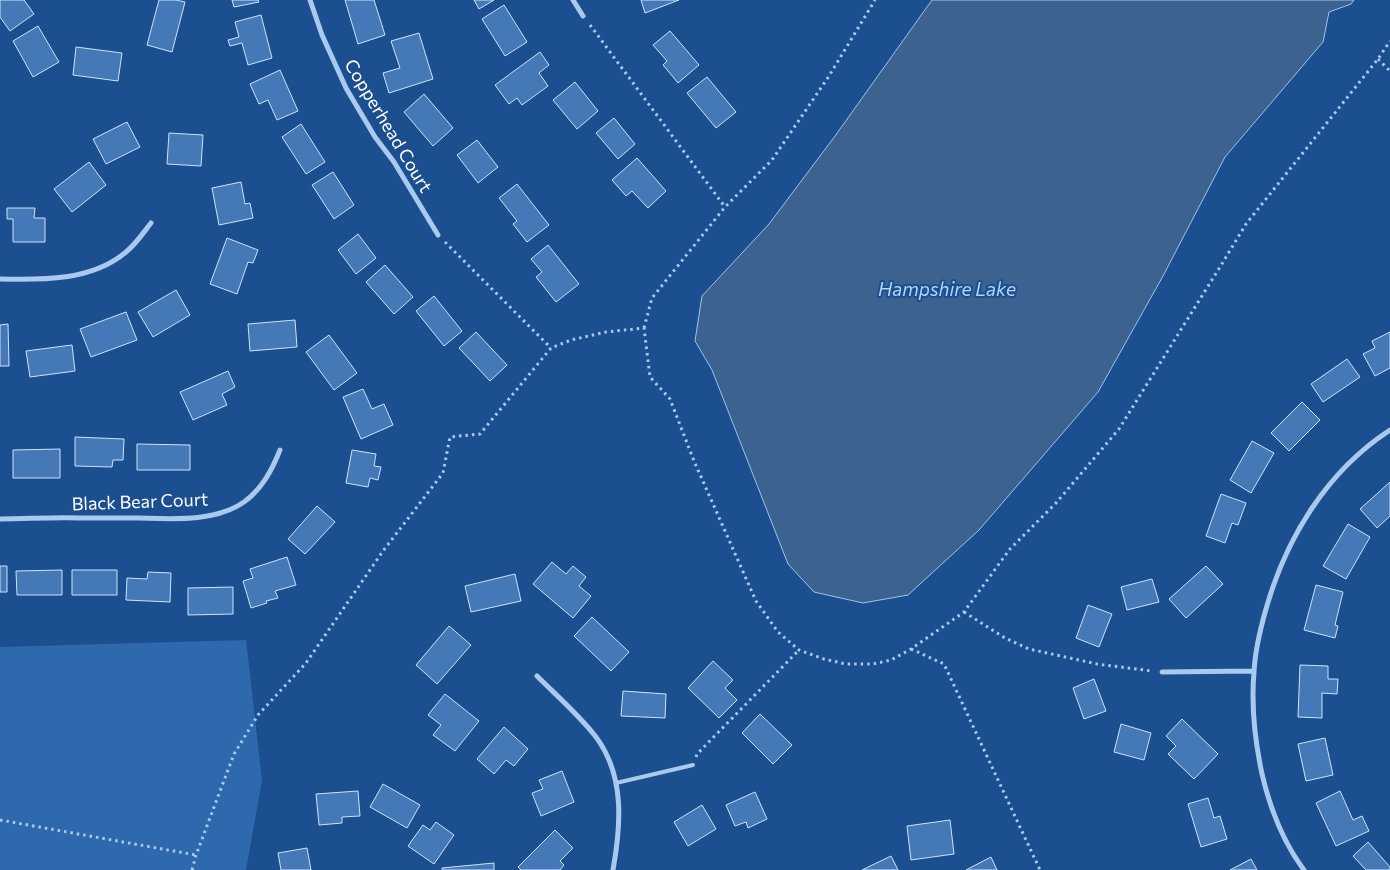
<svg xmlns="http://www.w3.org/2000/svg" width="1390" height="870" font-family="Commissioner,sans-serif">
  <style>
    .green { fill: #2e69ad }
    .water { fill: #3c6290; stroke: #9cc4f0 }
    .building { fill: #4478b7; stroke: #cfe3fa }
    .lines { fill: none; stroke-linecap: round; stroke-linejoin: round }
    .path { stroke: #a9c9ee; stroke-width: 3; stroke-dasharray: 2.5 4; stroke-linecap: butt }
    .service { stroke: #a9c9ee; stroke-width: 4 }
    .minor { stroke: #a9c9ee; stroke-width: 5 }
    .labels { text-anchor: middle; stroke-width: 4; stroke-linejoin: round; paint-order: stroke }
    .street-label { font-size: 18px; fill: #fff; stroke: #1b4f8f }
    .water-label { font-size: 19px; font-style: italic; fill: #b5d3f5; stroke: #1b4f8f }
  </style>
  <rect width="100%" height="100%" fill="#1b4f8f"/>
  <path class="green" d="M246,640L262,780L246,870H0V647Z"/>
  <path class="water" d="M932,0H1354L1351,4L1329,12L1323,42L1225,157L1163,276L1098,392L979,530L908,595L863,603L814,592L788,564L712,370L695,341L702,296L769,224L835,136Z"/>
  <path class="building" d="M0,0H24L34,14L10,31L0,17Z
    M159,0H176L185,2L172,52L147,45Z
    M232,0H258L259,2L234,7Z
    M345,0H374L385,35L358,44Z
    M474,0H494L479,9Z
    M641,0H679L645,13Z
    M504,5L527,42L505,56L482,19Z
    M261,15L272,58L248,65L242,43L230,46L228,40L239,37L235,22Z
    M38,26L59,62L33,77L13,41Z
    M670,31L699,65L678,83L663,65L667,61L653,45Z
    M419,33L433,79L389,93L383,73L400,68L391,41Z
    M76,47L122,53L118,81L73,75Z
    M540,52L549,65L539,73L548,86L522,105L517,98L509,104L495,85Z
    M280,70L298,111L277,120L268,100L259,104L250,84Z
    M707,77L736,112L716,128L687,93Z
    M575,82L598,111L577,129L553,100Z
    M424,94L453,128L433,146L404,112Z
    M614,118L635,144L618,159L596,133Z
    M127,122L140,147L106,164L93,139Z
    M301,124L325,162L306,174L282,137Z
    M169,133L203,135L201,166L167,164Z
    M477,140L498,167L478,183L457,155Z
    M637,158L666,191L648,208L632,191L626,196L612,180Z
    M89,162L106,185L72,212L54,189Z
    M333,172L354,205L334,219L312,185Z
    M241,182L245,204L250,203L253,218L219,225L212,188Z
    M517,184L549,225L527,242L513,224L517,221L499,198Z
    M7,208H35L34,218H45V242H13V219H7Z
    M358,234L376,258L356,274L338,250Z
    M227,238L258,250L253,263L248,262L237,294L210,284Z
    M548,245L579,284L556,302L536,277L542,272L531,259Z
    M385,265L413,297L394,314L366,282Z
    M176,290L190,315L153,337L138,312Z
    M434,296L462,331L444,346L416,311Z
    M126,312L137,340L91,357L80,329Z
    M295,320L297,347L250,351L248,324Z
    M8,324L9,366H0V325Z
    M476,332L507,365L490,381L459,348Z
    M1390,332V368L1375,376L1363,354L1375,348L1372,341Z
    M329,335L357,373L334,390L306,352Z
    M72,345L75,371L30,377L26,351Z
    M1347,359L1360,377L1323,402L1311,384Z
    M228,371L235,387L222,394L227,405L193,420L180,392Z
    M363,389L372,409L384,404L393,425L361,439L343,397Z
    M1302,402L1320,420L1289,451L1271,433Z
    M75,437L124,439L123,460H113L112,467L75,466Z
    M1252,441L1274,453L1251,493L1230,480Z
    M137,444L190,445V470H137Z
    M60,449V478H13V450Z
    M352,450L376,454L374,466L381,467L378,480L370,478L368,487L346,483Z
    M1390,482V516L1377,528L1360,509Z
    M1221,494L1246,503L1238,525L1232,523L1225,543L1206,536Z
    M317,506L335,522L305,554L288,539Z
    M1348,524L1370,537L1346,579L1323,566Z
    M287,557L296,585L275,591L278,598L266,601L267,603L251,608L243,581L253,578L250,569Z
    M552,562L566,574L573,566L586,577L579,586L591,596L573,618L533,584Z
    M0,566H7V592H0Z
    M1206,566L1223,584L1186,618L1169,599Z
    M62,570V595H17L16,571Z
    M72,570H117V595H72Z
    M148,572L171,573L170,602L126,600L127,578L147,579Z
    M515,574L521,601L471,612L465,586Z
    M1152,579L1159,602L1127,610L1121,587Z
    M1316,585L1343,592L1335,625L1338,626L1335,638L1304,630Z
    M233,587V614L188,615V588Z
    M1088,605L1112,614L1099,647L1076,638Z
    M592,617L629,652L611,671L574,636Z
    M449,626L471,645L437,684L416,665Z
    M713,661L733,680L725,688L737,700L719,718L688,688Z
    M1300,665L1328,666V679H1338L1337,694L1322,693V718L1298,717Z
    M1094,679L1106,711L1084,719L1073,688Z
    M623,691L666,694L665,718L621,716Z
    M445,694L479,721L455,751L433,735L441,725L428,715Z
    M760,714L792,745L773,764L742,733Z
    M1182,719L1218,754L1194,779L1168,754L1176,746L1166,736Z
    M1121,724L1151,733L1144,760L1114,752Z
    M504,727L528,749L514,766L506,760L494,774L477,759Z
    M1325,738L1333,775L1306,781L1298,744Z
    M562,771L574,802L541,816L532,793L543,789L539,780Z
    M383,784L420,805L407,828L370,807Z
    M358,791L360,816L342,817V823L319,825L316,794Z
    M1340,791L1353,820L1362,816L1369,831L1336,846L1316,803Z
    M755,792L767,819L748,828L746,822L735,826L726,805Z
    M1208,798L1214,818L1220,816L1227,839L1201,847L1188,804Z
    M702,805L716,829L688,846L674,822Z
    M950,820L954,854L911,860L907,826Z
    M436,822L454,835L434,864L408,846L423,825L430,830Z
    M555,830L573,848L560,861L564,865L560,870H521L518,867Z
    M1368,842L1390,867V870H1366L1353,856Z
    M307,848L311,870H281L278,853Z
    M891,856L898,870H862Z
    M991,857L997,870H966Z
    M1251,859L1257,870H1230Z
    M494,863V870H442V868Z"/>
  <g class="lines">
    <path class="path" d="M590,25L725,207
      M1378,59L1390,71
      M445,242L551,348
      M644,328L652,298L725,207L772,160L829,76L875,0
      M964,612L1005,638L1029,649L1097,664L1152,671
      M911,649L944,664L1040,870
      M696,757L697,754L799,650
      M0,820L196,855
      M192,870L196,855L234,754L258,715L306,663L383,551L443,473L450,437L480,434L551,348L571,340L606,332L644,328L650,377L670,399L694,461L756,601L778,632L799,650L824,659L846,664H873L891,660L911,649L964,612L1010,549L1056,503L1119,429L1220,267L1246,224L1378,59L1390,41"/>
    <path class="service" d="M616,783L693,765"/>
    <path class="minor" d="M310,0L322,35L346,88L375,137L394,162L438,235
      M573,0L583,16
      M0,279C42,280 92,281 126,252C136,244 143,233 151,223
      M0,519C27,519 53,517 80,518C100,518 120,518 140,518C174,519 215,522 244,502C262,489 272,470 280,450
      M1162,672L1254,671
      M537,676C556,695 580,716 596,737C625,776 621,825 613,870
      M1304,870C1283,842 1270,808 1262,774C1255,741 1251,706 1254,672C1255,651 1260,630 1266,609C1286,538 1327,471 1390,430"/>
  </g>
  <g class="labels">
    <g class="street-label">
      <text transform="translate(388 126) rotate(59)" y="6">Copperhead Court</text>
      <text transform="translate(140 502) rotate(-2)" y="6">Black Bear Court</text>
    </g>
    <g class="water-label">
      <text x="947" y="296">Hampshire Lake</text>
    </g>
  </g>
</svg>
